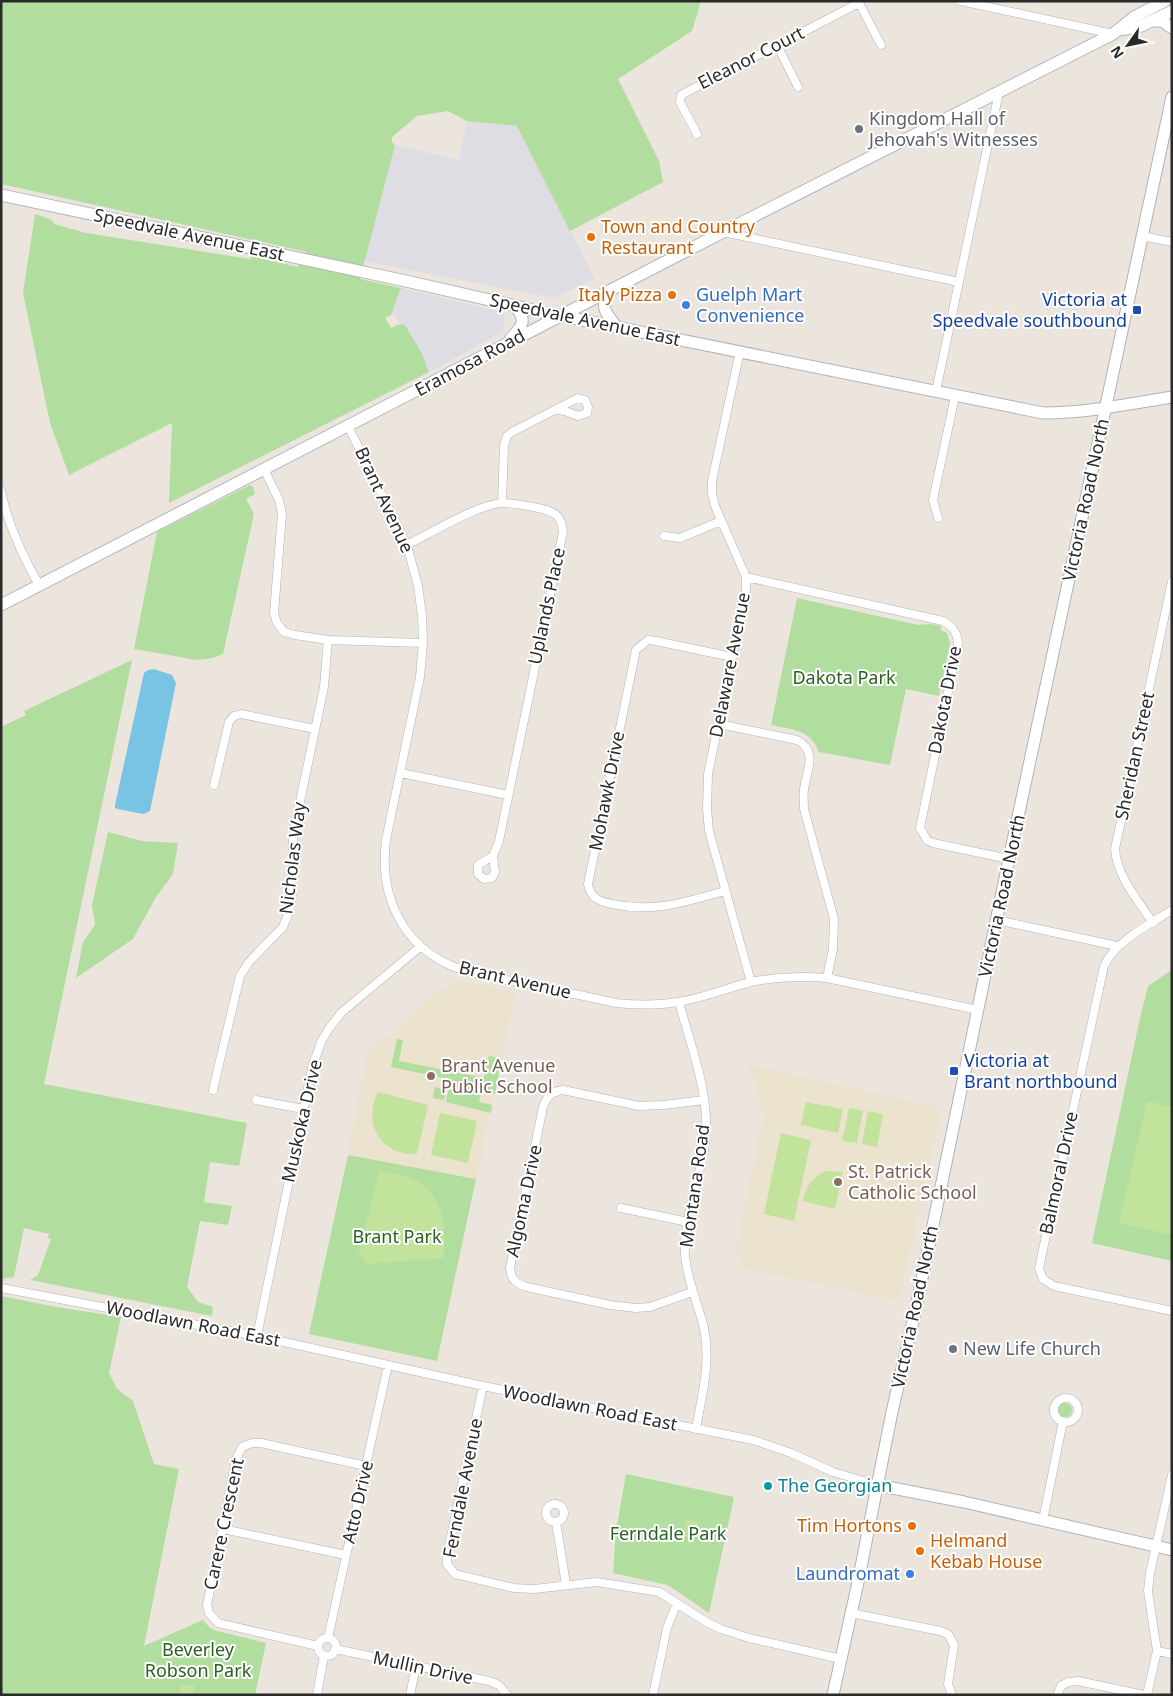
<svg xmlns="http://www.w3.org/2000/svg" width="1173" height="1696" font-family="'Noto Sans',sans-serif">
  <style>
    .industrial { fill: #dfdde4 }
    .education { fill: #ebe3ce }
    .green { fill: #b1dd9e }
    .pitch { fill: #c1e39b }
    .water { fill: #79c3e4 }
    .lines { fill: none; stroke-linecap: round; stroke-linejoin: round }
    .minor-casing { stroke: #b1b3bc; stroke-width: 9 }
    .secondary-casing { stroke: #b1b3bc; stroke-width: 13 }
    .minor { stroke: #fff; stroke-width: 8 }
    .secondary { stroke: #fff; stroke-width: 11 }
    .worship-dot { fill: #6b7280; stroke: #fff; stroke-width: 2 }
    .food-dot { fill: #e8710a; stroke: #fff; stroke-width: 2 }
    .shop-dot { fill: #3f7fe0; stroke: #fff; stroke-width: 2 }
    .transit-dot { fill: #1a4fb4; stroke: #fff; stroke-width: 2 }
    .education-dot { fill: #8d6e63; stroke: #fff; stroke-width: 2 }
    .culture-dot { fill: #0f9aa8; stroke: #fff; stroke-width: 2 }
    .labels { text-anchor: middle; stroke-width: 4; stroke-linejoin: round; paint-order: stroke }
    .street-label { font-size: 18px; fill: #2a2a2a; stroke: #fff }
    .worship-label { font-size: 18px; fill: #5b616d; stroke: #fff; text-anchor: start }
    .food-label { font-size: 18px; fill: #c56008; stroke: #fff; text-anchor: start }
    .shop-label { font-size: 18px; fill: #366cbe; stroke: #fff; text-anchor: start }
    .transit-label { font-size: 18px; fill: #164399; stroke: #fff; text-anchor: end }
    .park-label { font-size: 18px; fill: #2b6120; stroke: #fff }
    .education-label { font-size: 18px; fill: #785e54; stroke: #fff; text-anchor: start }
    .culture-label { font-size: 18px; fill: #0d838f; stroke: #fff; text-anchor: start }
  </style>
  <rect width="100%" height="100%" fill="#ebe5dd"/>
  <path class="industrial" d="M467,121L517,126L595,279L554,298L364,261L395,145L459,160Z
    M401,288L504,313V331L429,372L422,354L405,326L400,324L395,314L391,315Z"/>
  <path class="education" d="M455,979L515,992L476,1179L348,1155L368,1053Z
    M750,1065L941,1108L899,1301L743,1268L737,1249L764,1115Z"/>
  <path class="green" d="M1,1H701L692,31L618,79L659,161L663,182L570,231L517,126L467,121L448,111L417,116L392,137V142L395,145L360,279L401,288L391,315L385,318L391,328L400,324L405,325L422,354L429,372L169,503L172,423L69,475L50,423L23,293L35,214L52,220L54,224L86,233L250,259L252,256L298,267L307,252L1,184Z
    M250,485L253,487L255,494L246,499L254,514L223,654C198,664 193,659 169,655C157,653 146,651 134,649L157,532Z
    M797,598L918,625L931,624L941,626V630L947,633L950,643L939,696L906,689L890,765L819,752C810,729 793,730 771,725Z
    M132,660L44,1084L247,1123L239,1166L210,1162L204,1202L232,1206L228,1225L200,1221L187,1287L198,1302L213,1307L212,1316L30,1280L38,1275L51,1239L48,1238L49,1234L24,1228L14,1277L1,1279V727L26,715L24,711Z
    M108,832L142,841L178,843L173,874L156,897L133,939L76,978L83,942L95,925L92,905Z
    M1172,970V1261L1092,1243L1140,1018L1148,986Z
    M397,1039L403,1040L399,1061L484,1078L489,1056L502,1058L495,1094L481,1092L479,1102L492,1105L491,1113L446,1102L450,1082L449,1079L391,1067Z
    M435,1087L447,1090L444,1100L433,1098Z
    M348,1155L476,1179L437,1361L309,1334Z
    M1,1296L56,1307L121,1317L109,1373L117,1389L133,1401L154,1464L179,1469L144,1646L203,1620L210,1628L217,1631L266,1643L255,1695H1Z
    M1058 1410a7 7 0 1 1 14 0a7 7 0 1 1-14 0Z
    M626,1474L734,1497L709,1613L668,1585L613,1573L616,1531Z"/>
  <path class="pitch" d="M378,1092L428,1105L417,1154C381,1156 362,1123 378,1092Z
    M1147,1101L1172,1107V1235L1119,1223Z
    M806,1102L843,1109L838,1133L801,1125Z
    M849,1108L863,1111L857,1143L842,1141Z
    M868,1111L883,1114L877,1147L862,1144Z
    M440,1113L477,1121L468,1163L431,1155Z
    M781,1133L811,1140L794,1221L764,1214Z
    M379,1171C387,1172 395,1173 402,1175C442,1186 448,1223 443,1258L369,1264L359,1254Z
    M826,1171L843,1172L835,1209L803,1201C806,1186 812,1178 826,1171Z
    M686,1519L699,1522L695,1539L682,1536Z
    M194,1685L195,1694L180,1695V1686Z"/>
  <path class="water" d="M154,669L172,675L176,683L150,811L143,814L118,809L115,808V805L144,673L148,670Z"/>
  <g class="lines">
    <g class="minor-casing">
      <path id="minor" d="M961,1L1113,34
        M859,3L881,45
        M777,45L798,87
        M697,134L680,102L681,95L859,3
        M723,232L959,282
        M1142,236L1172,242
        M740,351L712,481V493L715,506L746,577V589L708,774L707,809L709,831L751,982
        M936,391L999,92
        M348,426L407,545L418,586L422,615L423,643L420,677L386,840C379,896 402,947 457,968C478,976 501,979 523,983C554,990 585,996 616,1003C637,1005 656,1006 677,1002C702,999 726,988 751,982C776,977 801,976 827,978L978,1010
        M264,469L279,500L282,514L274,613L277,623L284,632L295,635L328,640L423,643
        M1,491C8,525 22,555 39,585
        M502,503L504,446L507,436L512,432L578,398L585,400L588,407L587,413L578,416L565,411L556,410
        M938,518L933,500L955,396
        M664,536L680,538L721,521
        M407,545C431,533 478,504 503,503C515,503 527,506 538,508C553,511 562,515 563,532L499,841L493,856L495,872L492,878L484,879L478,874V865L493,856
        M746,577L943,621C953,627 957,632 958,643L920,828L927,840L933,843L1009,859
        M719,724L797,740C818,751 807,770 804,789C803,796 804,803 804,809L834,919L833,949L827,978
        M401,773L508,795
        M214,785L229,722L234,716L241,714L315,729
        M725,891C684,902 655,913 612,904C599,901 591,899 588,884L636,650L648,640L656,641L732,657
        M1172,910C1150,924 1114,942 1104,966L1039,1268L1043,1279L1054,1286L1172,1311
        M997,920L1117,946
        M1153,923C1138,900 1117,877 1115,849L1172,581
        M679,1002C691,1047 711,1096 705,1143C700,1178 683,1220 685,1255C687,1280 698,1303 704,1328C711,1363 702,1395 696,1429
        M213,1090L240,976L249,962L283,927L289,912L292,894L293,835L324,687L328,640
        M256,1100L303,1109
        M621,1208L688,1222
        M1,1288L257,1336L483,1386L753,1440L791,1453L833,1472L877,1485
        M692,1292L650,1307L636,1308L610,1305L527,1287C517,1284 511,1280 510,1268L543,1107C547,1096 551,1092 563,1090L639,1106L664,1105L704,1100
        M257,1336L313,1064L322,1040L330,1027L342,1012L420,947
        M483,1386L447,1555V1564L455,1574L514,1588L534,1589L597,1582L659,1592L708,1623L721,1629L749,1638L841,1659
        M1054 1410a12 12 0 1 1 24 0a12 12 0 1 1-24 0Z
        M546 1513a9 9 0 1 1 18 0a9 9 0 1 1-18 0Z
        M1043,1520L1063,1421
        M556,1522L566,1584
        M223,1529L346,1555
        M851,1613L940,1631L948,1634L954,1645L948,1684L952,1695
        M328,1638L388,1365
        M318 1647a9 9 0 1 1 18 0a9 9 0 1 1-18 0Z
        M318,1646L218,1623L209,1613L207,1605L236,1459L242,1447L252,1443H261L366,1466
        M335,1649L489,1681L499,1685L507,1695
        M1157,1651L1172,1654
        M317,1695L324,1655
        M410,1695L416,1666
        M653,1695L667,1628L677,1603
        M1057,1695L1061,1686L1068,1682L1078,1681L1144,1695
        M1147,1695L1157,1651L1148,1591L1150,1573L1172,1475"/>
    </g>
    <g class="secondary-casing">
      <path id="secondary" d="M1152,21H1162L1172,28
        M1119,30L1139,27L1172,11
        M1,195L406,281L542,312L1043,413C1086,413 1129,404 1172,397
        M606,292C602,310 605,312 616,326
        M511,338C523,326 527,320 515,306
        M1,605L723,232L1113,34L1134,17L1165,1
        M877,1485L964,1502L1172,1550
        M833,1695L857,1587L892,1412L914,1317L1009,859L1172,97"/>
    </g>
    <use href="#minor" class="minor"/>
    <use href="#secondary" class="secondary"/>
  </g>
  <g class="worship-dot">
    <circle cx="859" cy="129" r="5"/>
    <circle cx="953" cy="1349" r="5"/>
  </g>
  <g class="food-dot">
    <circle cx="591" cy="237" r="5"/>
    <circle cx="672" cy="295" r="5"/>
    <circle cx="912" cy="1526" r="5"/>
    <circle cx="920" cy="1551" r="5"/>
  </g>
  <g class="shop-dot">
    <circle cx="686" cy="305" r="5"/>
    <circle cx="910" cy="1574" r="5"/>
  </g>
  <g class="transit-dot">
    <rect x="1132" y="305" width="10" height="10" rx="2.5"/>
    <rect x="949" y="1066" width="10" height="10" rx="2.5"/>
  </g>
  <g class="education-dot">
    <circle cx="431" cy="1076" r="5"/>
    <circle cx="838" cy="1182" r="5"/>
  </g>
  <circle class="culture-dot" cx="768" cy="1486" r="5"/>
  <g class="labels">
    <g class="street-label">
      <text transform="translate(751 58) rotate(-27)" y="6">Eleanor Court</text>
      <text transform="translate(189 235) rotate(12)" y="6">Speedvale Avenue East</text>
      <text transform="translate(585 320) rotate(12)" y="6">Speedvale Avenue East</text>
      <text transform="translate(470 363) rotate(-28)" y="6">Eramosa Road</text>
      <text transform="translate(384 500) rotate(65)" y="6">Brant Avenue</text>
      <text transform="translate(1086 500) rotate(-78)" y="6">Victoria Road North</text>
      <text transform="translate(547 606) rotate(-78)" y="6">Uplands Place</text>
      <text transform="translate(730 665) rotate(-79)" y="6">Delaware Avenue</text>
      <text transform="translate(945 700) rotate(-79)" y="6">Dakota Drive</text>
      <text transform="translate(1135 756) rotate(-78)" y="6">Sheridan Street</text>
      <text transform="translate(607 791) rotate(-79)" y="6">Mohawk Drive</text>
      <text transform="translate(293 858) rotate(-83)" y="6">Nicholas Way</text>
      <text transform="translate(1002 896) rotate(-78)" y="6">Victoria Road North</text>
      <text transform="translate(515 980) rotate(13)" y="6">Brant Avenue</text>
      <text transform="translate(302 1121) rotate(-77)" y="6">Muskoka Drive</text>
      <text transform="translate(1059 1173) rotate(-78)" y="6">Balmoral Drive</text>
      <text transform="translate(695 1186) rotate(-82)" y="6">Montana Road</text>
      <text transform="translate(524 1201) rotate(-78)" y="6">Algoma Drive</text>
      <text transform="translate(915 1307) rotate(-78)" y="6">Victoria Road North</text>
      <text transform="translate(193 1324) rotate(11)" y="6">Woodlawn Road East</text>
      <text transform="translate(590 1408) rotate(11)" y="6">Woodlawn Road East</text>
      <text transform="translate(463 1488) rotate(-79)" y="6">Ferndale Avenue</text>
      <text transform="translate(358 1502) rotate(-77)" y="6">Atto Drive</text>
      <text transform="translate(224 1524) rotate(-78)" y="6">Carere Crescent</text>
      <text transform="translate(423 1668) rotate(12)" y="6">Mullin Drive</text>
    </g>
    <g class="worship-label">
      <text x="869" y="125">Kingdom Hall of<tspan x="869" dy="21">Jehovah's Witnesses</tspan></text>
      <text x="963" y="1355">New Life Church</text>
    </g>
    <g class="food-label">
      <text x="601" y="233">Town and Country<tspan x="601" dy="21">Restaurant</tspan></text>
      <text x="662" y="301" text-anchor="end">Italy Pizza</text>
      <text x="902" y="1532" text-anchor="end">Tim Hortons</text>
      <text x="930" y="1547">Helmand<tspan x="930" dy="21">Kebab House</tspan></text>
    </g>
    <g class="shop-label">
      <text x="696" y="301">Guelph Mart<tspan x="696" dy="21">Convenience</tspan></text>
      <text x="900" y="1580" text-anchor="end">Laundromat</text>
    </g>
    <g class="transit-label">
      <text x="1127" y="306">Victoria at<tspan x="1127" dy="21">Speedvale southbound</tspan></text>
      <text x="964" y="1067" text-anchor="start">Victoria at<tspan x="964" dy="21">Brant northbound</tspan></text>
    </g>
    <g class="park-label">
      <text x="844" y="684">Dakota Park</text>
      <text x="397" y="1243">Brant Park</text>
      <text x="668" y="1540">Ferndale Park</text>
      <text x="198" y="1656">Beverley<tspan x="198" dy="21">Robson Park</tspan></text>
    </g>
    <g class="education-label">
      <text x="441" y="1072">Brant Avenue<tspan x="441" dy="21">Public School</tspan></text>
      <text x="848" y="1178">St. Patrick<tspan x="848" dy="21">Catholic School</tspan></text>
    </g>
    <g class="culture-label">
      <text x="778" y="1492">The Georgian</text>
    </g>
  </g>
  <rect width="1173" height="1696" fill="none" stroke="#2a2a2a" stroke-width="5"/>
  <g transform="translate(1128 45) rotate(237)" stroke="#ffffff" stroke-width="4" paint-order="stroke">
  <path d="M0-4L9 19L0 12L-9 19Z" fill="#2a2a2a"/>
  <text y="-8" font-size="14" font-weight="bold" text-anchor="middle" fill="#2a2a2a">N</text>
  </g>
</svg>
